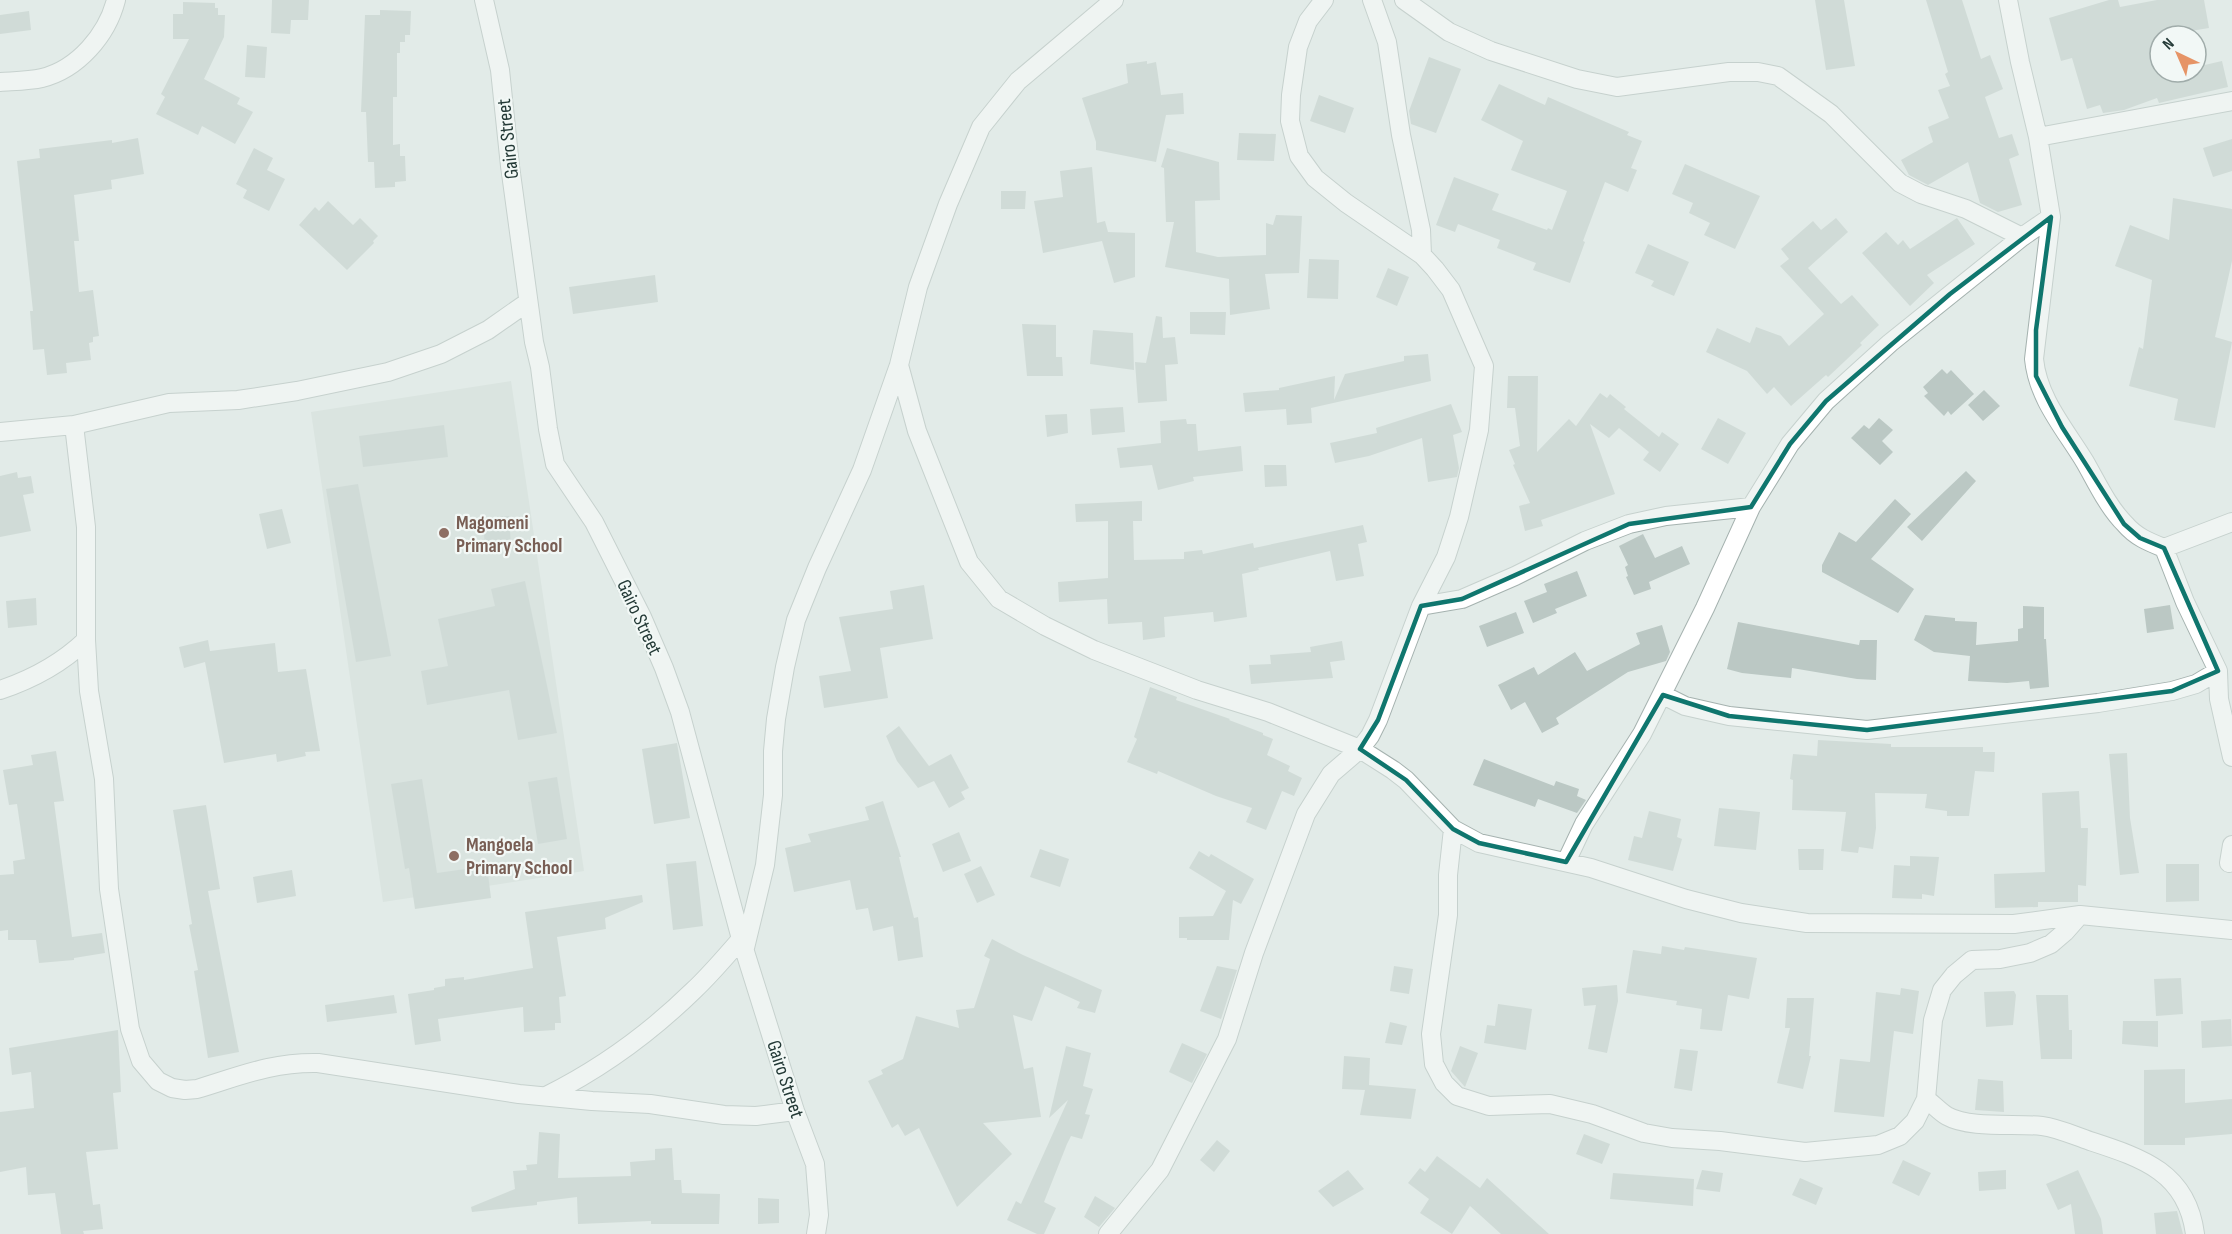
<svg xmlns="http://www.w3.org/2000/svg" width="2232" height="1234" font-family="'Sofia Sans Condensed',sans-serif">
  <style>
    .built { fill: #d0dbd7 }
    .building { fill: #bbc8c4 }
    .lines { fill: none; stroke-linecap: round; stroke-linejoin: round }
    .street-casing { stroke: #a5b2af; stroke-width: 20 }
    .street { stroke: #fff; stroke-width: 18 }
    .marked { fill: none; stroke: #0f766e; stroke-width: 4.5; stroke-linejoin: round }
    .education-dot { fill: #8d6e63; stroke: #f2f8f6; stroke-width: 2 }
    .labels { text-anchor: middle; stroke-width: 4.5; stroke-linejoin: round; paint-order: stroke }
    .street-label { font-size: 20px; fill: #243a37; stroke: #f2f8f6 }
    .education-label { font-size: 20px; font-weight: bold; fill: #785e54; stroke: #f2f8f6; text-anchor: start }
  </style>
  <rect width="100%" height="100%" fill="#e2ebe8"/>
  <path class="built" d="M511,381L584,871L383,902L311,412Z"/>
  <path class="building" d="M272,0H309L308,20H291L290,34L271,33Z
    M1815,0H1844L1855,66L1826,70Z
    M1926,0H1962L1981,59L1990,55L2003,89L1985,97L1999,138L2012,134L2019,155L2009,159L2022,205L1998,212L1980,203L1968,162L1928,185L1909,175L1901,160L1933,142L1928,127L1949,118L1938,90L1950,86L1945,74L1948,72Z
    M2109,0H2118L2120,7L2157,0H2204L2209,28L2160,36V72H2196V67L2222,61L2228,87L2159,103L2157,98L2124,110L2103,113L2100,105L2087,109L2072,58L2061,61L2049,18Z
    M183,2L215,3V8H218V15H225L224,37L204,79L240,98L237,104L253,112L235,144L202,126L198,135L156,114L165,97L161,94L189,39H173V14H183Z
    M380,10L411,11L410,35H405V42H400V53H397V97H393V145L400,144V156H405L406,181L395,182V187L375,188L374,162H368L366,112H361L365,15H380Z
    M29,11L31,30L0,34V15Z
    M247,45L267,47L265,78L245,77Z
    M1429,57L1461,69L1436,133L1411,124L1409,111Z
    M1147,61V64L1156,62L1161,95L1183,93L1184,114L1166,115L1156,162L1096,150V142L1082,98L1128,83L1126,64Z
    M1499,84L1545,105L1548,97L1629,132L1627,135L1642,141L1631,168L1637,170L1628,192L1605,182L1583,241L1585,242L1570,283L1533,270L1536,263L1497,248L1500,240L1458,224L1455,232L1436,225L1454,177L1499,194L1492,210L1547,230L1548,228L1552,230L1567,191L1511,170L1523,141L1481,120Z
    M1319,95L1354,108L1345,133L1310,121Z
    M1239,133L1276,134L1274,161L1237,160Z
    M138,138L144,174L111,180L112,189L74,195L79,241H74L79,292L93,290L99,336L93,337V342L89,343L91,360L66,363L67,373L47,375L44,349L33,350L30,311H33L17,161L40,158L39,149L112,140V143Z
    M2232,139V171L2213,177L2203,148Z
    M254,148L273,158L267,170L285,179L269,211L243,198L247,190L236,184Z
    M1167,148L1219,162L1220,200L1195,201L1196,252L1218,257L1266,255V223L1273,225L1276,215L1302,216L1299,273L1265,274L1270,309L1230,315L1229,279L1165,267L1174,222H1166L1164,168L1161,167Z
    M1685,164L1760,196L1735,249L1704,235L1710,223L1689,213L1693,203L1672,194Z
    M1092,167L1097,223L1105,221L1108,232L1135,233V277L1114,283L1102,241L1043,253L1034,201L1063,197L1060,171Z
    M1001,191H1026L1025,209H1001Z
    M2173,198L2232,209V261L2215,337L2232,342L2215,428L2174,420L2178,399L2129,386L2139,347L2143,349L2152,280L2115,266L2130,225L2169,240Z
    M328,201L353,225L360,218L378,236L373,241L374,243L347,270L299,225L315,207L319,211Z
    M1836,218L1848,232L1808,268L1841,304L1852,295L1879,325L1860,343L1862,345L1828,377L1826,375L1791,406L1774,387L1767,394L1747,371L1706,352L1717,328L1750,343L1756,327L1781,336L1789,346L1824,314L1780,266L1789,259L1781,249L1813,221L1821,230Z
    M1957,218L1975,244L1927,275L1934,283L1910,306L1862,253L1886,232L1898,245L1903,240L1910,249Z
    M1648,244L1689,262L1674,296L1651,286L1654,281L1635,273Z
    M1309,259L1339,260L1338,299L1307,298Z
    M1388,268L1409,277L1397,306L1376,297Z
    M655,275L658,302L573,314L569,287Z
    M1190,312H1226L1225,335L1190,334Z
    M1156,316L1162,317L1163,338L1175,337L1178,364L1165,365L1167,401L1138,403L1135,362L1146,363Z
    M1022,324L1056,325V357H1062L1063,376H1027Z
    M1093,330L1133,333L1134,370L1090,364Z
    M1428,354L1431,381L1311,408L1312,423L1287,425L1286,409L1245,412L1243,393L1279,390V388L1335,376L1334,400L1345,374L1404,361V356Z
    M1942,369L1947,374L1951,370L1974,394L1951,415L1948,411L1944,416L1924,396L1928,393L1923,387Z
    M1508,376H1538L1537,452L1569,419L1576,426L1600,393L1607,398L1610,394L1626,407L1624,409L1659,437L1662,432L1679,444L1660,472L1643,460L1649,452L1619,428L1609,438L1590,424L1615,494L1541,520L1543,526L1525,531L1519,506L1530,503L1513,465L1515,464L1509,450L1520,446L1515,408H1507Z
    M1984,390L2000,406L1983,421L1968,405Z
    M1451,404L1462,432L1453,435L1459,468L1457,477L1428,482L1422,438L1369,456L1335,463L1330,443L1377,433L1376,428Z
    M1123,407L1125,432L1092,435L1090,409Z
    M1067,414L1068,433L1047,437L1045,415Z
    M1718,418L1746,433L1728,464L1701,449Z
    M1879,418L1893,430L1882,441L1893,452L1880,465L1851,438L1864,425L1869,429Z
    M1186,419L1187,424H1196L1198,451L1241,446L1243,471L1193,477L1194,481L1158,490L1152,465L1120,468L1117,448L1161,443L1160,421Z
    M444,425L448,457L363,467L359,436Z
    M1264,465H1286L1287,486L1265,487Z
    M1966,471L1976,481L1922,541L1907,527Z
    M17,472L18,478L31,476L34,493L23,495L31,531L0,537V476Z
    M358,484L391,656L356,662L326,489Z
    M1895,499L1911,514L1871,559L1914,589L1898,613L1822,572V565L1839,532L1856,542Z
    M1142,501V521H1133L1134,560L1184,559V552L1202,550L1203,554L1253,543L1254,548L1363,525L1367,542L1358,544L1364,576L1336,581L1330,551L1258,568L1259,570L1242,574L1247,617L1214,622L1213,612L1164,617L1165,637L1143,640L1142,622L1108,624L1107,599L1059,602L1058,582L1108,578V521L1076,522L1075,504Z
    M282,509L291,543L267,549L259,514Z
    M509,516L511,546L485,548L483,518Z
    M1643,534L1655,558L1682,546L1690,564L1649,582L1651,589L1634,595L1626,577L1628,576L1625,567L1628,565L1619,546Z
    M1577,571L1587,596L1555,609L1557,613L1533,623L1524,601L1547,592L1544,584Z
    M525,581L557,733L518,740L509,690L427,705L421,671L448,666L438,619L495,606L491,589Z
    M924,585L933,639L880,648L888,698L824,708L819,676L851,671L839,617L893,609L890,591Z
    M36,598L37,625L8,628L6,601Z
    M2170,605L2174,629L2147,633L2144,609Z
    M2023,606L2044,607V639H2046L2049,687L2030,689L2029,681L2007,683L1968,681L1970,656L1934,652L1914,640L1925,615L1955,618V621L1977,622L1976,645L2018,641V629L2023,628Z
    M1516,612L1524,633L1487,647L1479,626Z
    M1738,622L1859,645L1860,640H1877L1876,680L1857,679L1792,668L1791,678L1742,673L1727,669Z
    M1662,625L1670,652L1666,661L1628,672L1556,718L1559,724L1542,733L1525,702L1511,710L1498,685L1534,667L1538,675L1575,652L1587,671L1640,644L1636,633Z
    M208,640L210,651L275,643L278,672L306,669L320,751L305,752L306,756L277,762L276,754L224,763L205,662L184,668L179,647Z
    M1342,641L1345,660L1330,662L1333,678L1251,684L1249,665L1271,664L1270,655L1311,652L1310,647Z
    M1150,687L1177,697L1176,700L1230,719L1229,720L1263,733V735L1273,739L1267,755L1290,766L1288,771L1302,778L1294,796L1282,791L1266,830L1246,822L1252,808L1216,796L1158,771L1157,774L1127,762L1137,739L1134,737Z
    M899,726L929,766L951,754L969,788L961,792L965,799L949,808L934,781L918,788L897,761L886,736Z
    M1818,740L1891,744V747H1983V752H1995L1994,772L1975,771L1969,816H1947V811L1925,808L1927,794L1875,793L1876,828L1873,849L1859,847L1858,853L1841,851L1846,812L1792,810L1793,780L1790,779L1793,754L1817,756Z
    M677,743L690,818L654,824L642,749Z
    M56,751L64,801L54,802L72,937L102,933L105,953L74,958V960L39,963L36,940H8V930L0,931V875L14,874L13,861L25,859L17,804L9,805L3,770L33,765L31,755Z
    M2127,753L2130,818L2139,873L2120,875L2109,754Z
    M1484,759L1554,786L1556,781L1579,789L1577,796L1586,800L1577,813L1538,799L1535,807L1473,785Z
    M557,777L567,839L538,844L528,782Z
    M422,779L437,873L487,866L491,898L415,909L409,868L405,869L391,784Z
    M2079,791L2081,828H2088L2086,886L2078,885V902H2038V907L1995,908L1994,874L2045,872L2042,793Z
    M883,801L901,857H899L914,918L918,917L923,957L898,961L893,926L873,931L868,908L856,910L850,880L794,892L785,848L811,842L808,834L869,820L865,807Z
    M206,805L220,889L208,891L239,1052L208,1058L194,971L198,970L189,925L192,924L173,810Z
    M1719,808L1760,812L1756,850L1714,846Z
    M1649,811L1681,819L1677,837L1682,839L1673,871L1628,860L1634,836L1642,838Z
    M959,832L971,861L943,872L932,844Z
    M1040,849L1069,859L1060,887L1030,877Z
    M1798,849H1824L1823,870H1799Z
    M1199,851L1209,857L1211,854L1254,879L1241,904L1233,900L1229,940H1187V938H1179V917L1213,916L1226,891L1189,868Z
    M1910,856L1939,857L1934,896L1922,894V899L1892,898L1894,865L1910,866Z
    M696,861L703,926L673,930L666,864Z
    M2166,864H2199V901L2166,902Z
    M981,866L995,895L977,903L964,874Z
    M292,870L296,896L257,903L253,877Z
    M642,895L643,902L605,918L606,929L557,937L566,996L559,997L561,1023H555V1030L524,1032L523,1007L438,1019L441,1041L415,1045L408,994L434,990V988L445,986V979L464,977V980L533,968L525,912Z
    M992,939L1023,955L1102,990L1095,1013L1077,1008L1080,1002L1045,986L1032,1021L1013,1015L1024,1069L1033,1067L1041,1117L983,1123L1012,1154L957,1207L919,1128L905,1136L898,1124L892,1128L868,1081L883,1074L881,1070L903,1059L916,1016L959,1028L956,1010L974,1008L990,959L984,956Z
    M1662,946L1684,950L1685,947L1757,958L1749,999L1728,995L1722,1031L1700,1029L1702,1009L1676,1005L1677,1001L1626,993L1633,950L1661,954Z
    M1217,966L1237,970L1221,1019L1200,1011Z
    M1394,966L1413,969L1409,994L1390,991Z
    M2181,978L2183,1014L2156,1016L2154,979Z
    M1617,985L1618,1001L1607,1053L1588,1049L1596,1005L1584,1006L1582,988Z
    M1901,988L1919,991L1913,1034L1894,1031L1884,1117L1834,1112L1840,1059L1870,1062L1876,992L1900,995Z
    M2014,991L2016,995L2013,1025L1986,1027L1984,992Z
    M394,995L397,1013L327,1022L325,1005Z
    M2036,995H2068L2069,1030H2072V1059H2041Z
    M1787,998H1814L1809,1056H1811L1803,1089L1777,1083L1790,1028H1785Z
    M1498,1004L1532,1009L1526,1050L1484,1043L1487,1025L1495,1026Z
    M2231,1019L2232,1046L2202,1048L2201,1021Z
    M2123,1021H2158V1047L2122,1044Z
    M1390,1022L1407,1026L1402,1045L1385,1043Z
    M118,1030L121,1092L113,1093L118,1149L86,1152L93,1205L100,1204L103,1229L83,1231L84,1234H61L55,1193L28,1195L26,1167L0,1172V1112L34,1108L31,1072L12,1075L9,1048Z
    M1182,1043L1207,1054L1192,1083L1169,1072Z
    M1066,1046L1091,1053L1083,1086L1093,1089L1085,1114L1090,1115L1082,1139L1071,1136L1067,1144L1044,1202L1056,1208L1044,1234H1037L1007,1220L1016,1201L1021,1204L1068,1100L1049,1118Z
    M1460,1046L1478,1053L1465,1087L1451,1071Z
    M1680,1049L1698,1051L1692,1091L1674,1088Z
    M1344,1056L1370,1058L1369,1085L1416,1089L1411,1119L1360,1115L1365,1090L1342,1089Z
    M2185,1069V1103L2232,1099V1134L2185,1138V1145H2144V1070Z
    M1978,1079L2003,1081L2004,1112L1975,1110Z
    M539,1132L560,1134L558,1178L631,1176L630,1162L655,1160V1149L672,1148L674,1180H681L682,1193L720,1194L719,1224H651V1221L578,1224L577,1197L537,1202V1205L472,1212L471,1207L515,1189L513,1171L527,1170L526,1165L537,1164Z
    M1584,1134L1610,1144L1602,1164L1576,1154Z
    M1217,1140L1230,1151L1214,1172L1200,1160Z
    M1437,1156L1480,1188L1487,1178L1549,1234H1501L1470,1206L1452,1234L1420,1213L1429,1199L1408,1183L1420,1168L1425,1172Z
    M1903,1160L1931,1173L1919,1196L1892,1183Z
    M1348,1170L1364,1189L1333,1207L1318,1191Z
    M1702,1170L1723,1173L1720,1192L1696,1189Z
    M2006,1170V1189L1979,1191L1978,1172Z
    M2078,1170L2101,1219L2103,1234H2075L2071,1204L2058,1210L2046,1184Z
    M1613,1173L1694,1179L1693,1206L1610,1199Z
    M1800,1178L1823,1188L1816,1205L1792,1195Z
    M1095,1196L1115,1208L1099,1227L1084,1217Z
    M758,1198L779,1199V1223L758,1224Z
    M2177,1211L2183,1234H2156L2154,1213Z"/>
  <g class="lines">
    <g class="street-casing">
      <path id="street" d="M484,0L500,70L510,166L534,342L540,367L548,429L555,464L594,522L642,617L664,668L680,712L741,939L795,1111L815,1164L819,1215L816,1234
        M1372,0L1387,42L1401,135L1421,230L1422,255
        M1404,0L1449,32L1491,51L1577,79L1617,87L1729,72H1758L1778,76L1831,114L1900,183L1921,194L1966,209L2022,237
        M2008,0L2020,62L2038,137L2051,217L2034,359C2038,399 2065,429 2085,462C2097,483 2108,507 2125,524C2136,537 2149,542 2164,548L2232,522
        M0,82C14,81 29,81 42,78C78,69 107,35 116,0
        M2038,137L2232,101
        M899,365L917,431L969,562L999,599L1045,626L1094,650L1197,690L1268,712L1360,749L1393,770L1406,780L1453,829L1479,843L1591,868L1686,899L1741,913L1807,923L2014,924L2080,915L2232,930
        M74,425L86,527V640L89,691L104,779L109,889L130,1029L141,1061L158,1081L172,1088L185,1090L197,1089C240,1076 272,1062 318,1063L519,1094L592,1101L650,1104L724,1115L756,1116L795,1111
        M0,432L74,425L169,403L238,400L297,391L388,372L441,354L488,330L528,302
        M2164,548L2185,602L2218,671L2219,699L2232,757
        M1421,606L1462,599L1515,576L1585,541L1629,524L1666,516L1751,507
        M0,690C33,679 61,664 86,640
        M1663,695L1685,706L1729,716L1867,730L2098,703L2172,691L2196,684L2218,671
        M1453,829L1448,875V915L1431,1034L1434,1064L1444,1083L1457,1096L1489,1106L1550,1104L1592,1114L1644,1133L1672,1138L1720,1141L1805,1152L1878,1145L1900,1136L1915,1121L1926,1099L1933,1020L1942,990L1954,975L1972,960L2000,959L2030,953L2051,944L2065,932L2080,915
        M1566,862L1584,824L1642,734L1705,608L1751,507L1790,444L1826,401L1890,343L2022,237L2051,217
        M2229,863L2232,845
        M745,948L765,865L773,795V751L776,719L785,667L796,620L817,568L862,470L899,365L918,287L948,204L981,127L1018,81L1114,0
        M548,1095C602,1068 651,1032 694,990C711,974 726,956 741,939
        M1926,1099C1933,1104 1940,1112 1947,1116C1970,1129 2016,1123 2042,1126C2058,1128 2075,1136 2090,1141C2142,1158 2187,1172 2195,1234
        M1108,1234L1160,1170L1227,1039L1254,953L1306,814L1331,774L1360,749L1370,736L1378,720L1421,606L1446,557L1459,517L1479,430L1484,366L1451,290L1435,269L1422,255L1346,203L1315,178L1299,156L1290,121L1291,95L1298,47L1308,21L1324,0"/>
    </g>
    <use href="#street" class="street"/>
  </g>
  <path d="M0 0H2232V1234H0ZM2051,217L2036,330V376L2062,427L2124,524L2140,538L2164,548L2218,671L2172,691L1867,730L1729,716L1663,695L1566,862L1479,843L1453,829L1406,780L1360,749L1378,720L1421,606L1462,599L1629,524L1751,507L1790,444L1826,401L1950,294Z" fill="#e2ebe8" fill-opacity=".55" fill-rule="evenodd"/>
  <path class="marked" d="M2051,217L2036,330V376L2062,427L2124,524L2140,538L2164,548L2218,671L2172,691L1867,730L1729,716L1663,695L1566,862L1479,843L1453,829L1406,780L1360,749L1378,720L1421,606L1462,599L1629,524L1751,507L1790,444L1826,401L1950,294Z"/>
  <g class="education-dot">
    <circle cx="444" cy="533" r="6"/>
    <circle cx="454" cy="856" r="6"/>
  </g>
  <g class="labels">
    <g class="street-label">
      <text transform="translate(507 139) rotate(-96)" y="7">Gairo Street</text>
      <text transform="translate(640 617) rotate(65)" y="7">Gairo Street</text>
      <text transform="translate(786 1079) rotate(72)" y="7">Gairo Street</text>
    </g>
    <g class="education-label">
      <text x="456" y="529">Magomeni<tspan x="456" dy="23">Primary School</tspan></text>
      <text x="466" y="851">Mangoela<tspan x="466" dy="23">Primary School</tspan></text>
    </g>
  </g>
  <g transform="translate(2178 54) rotate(316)"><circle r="28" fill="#f2f8f6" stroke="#a0acaa" stroke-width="1.5"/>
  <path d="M0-4.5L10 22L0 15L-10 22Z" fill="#e69466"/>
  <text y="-9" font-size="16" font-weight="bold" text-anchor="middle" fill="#243a37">N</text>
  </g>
</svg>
